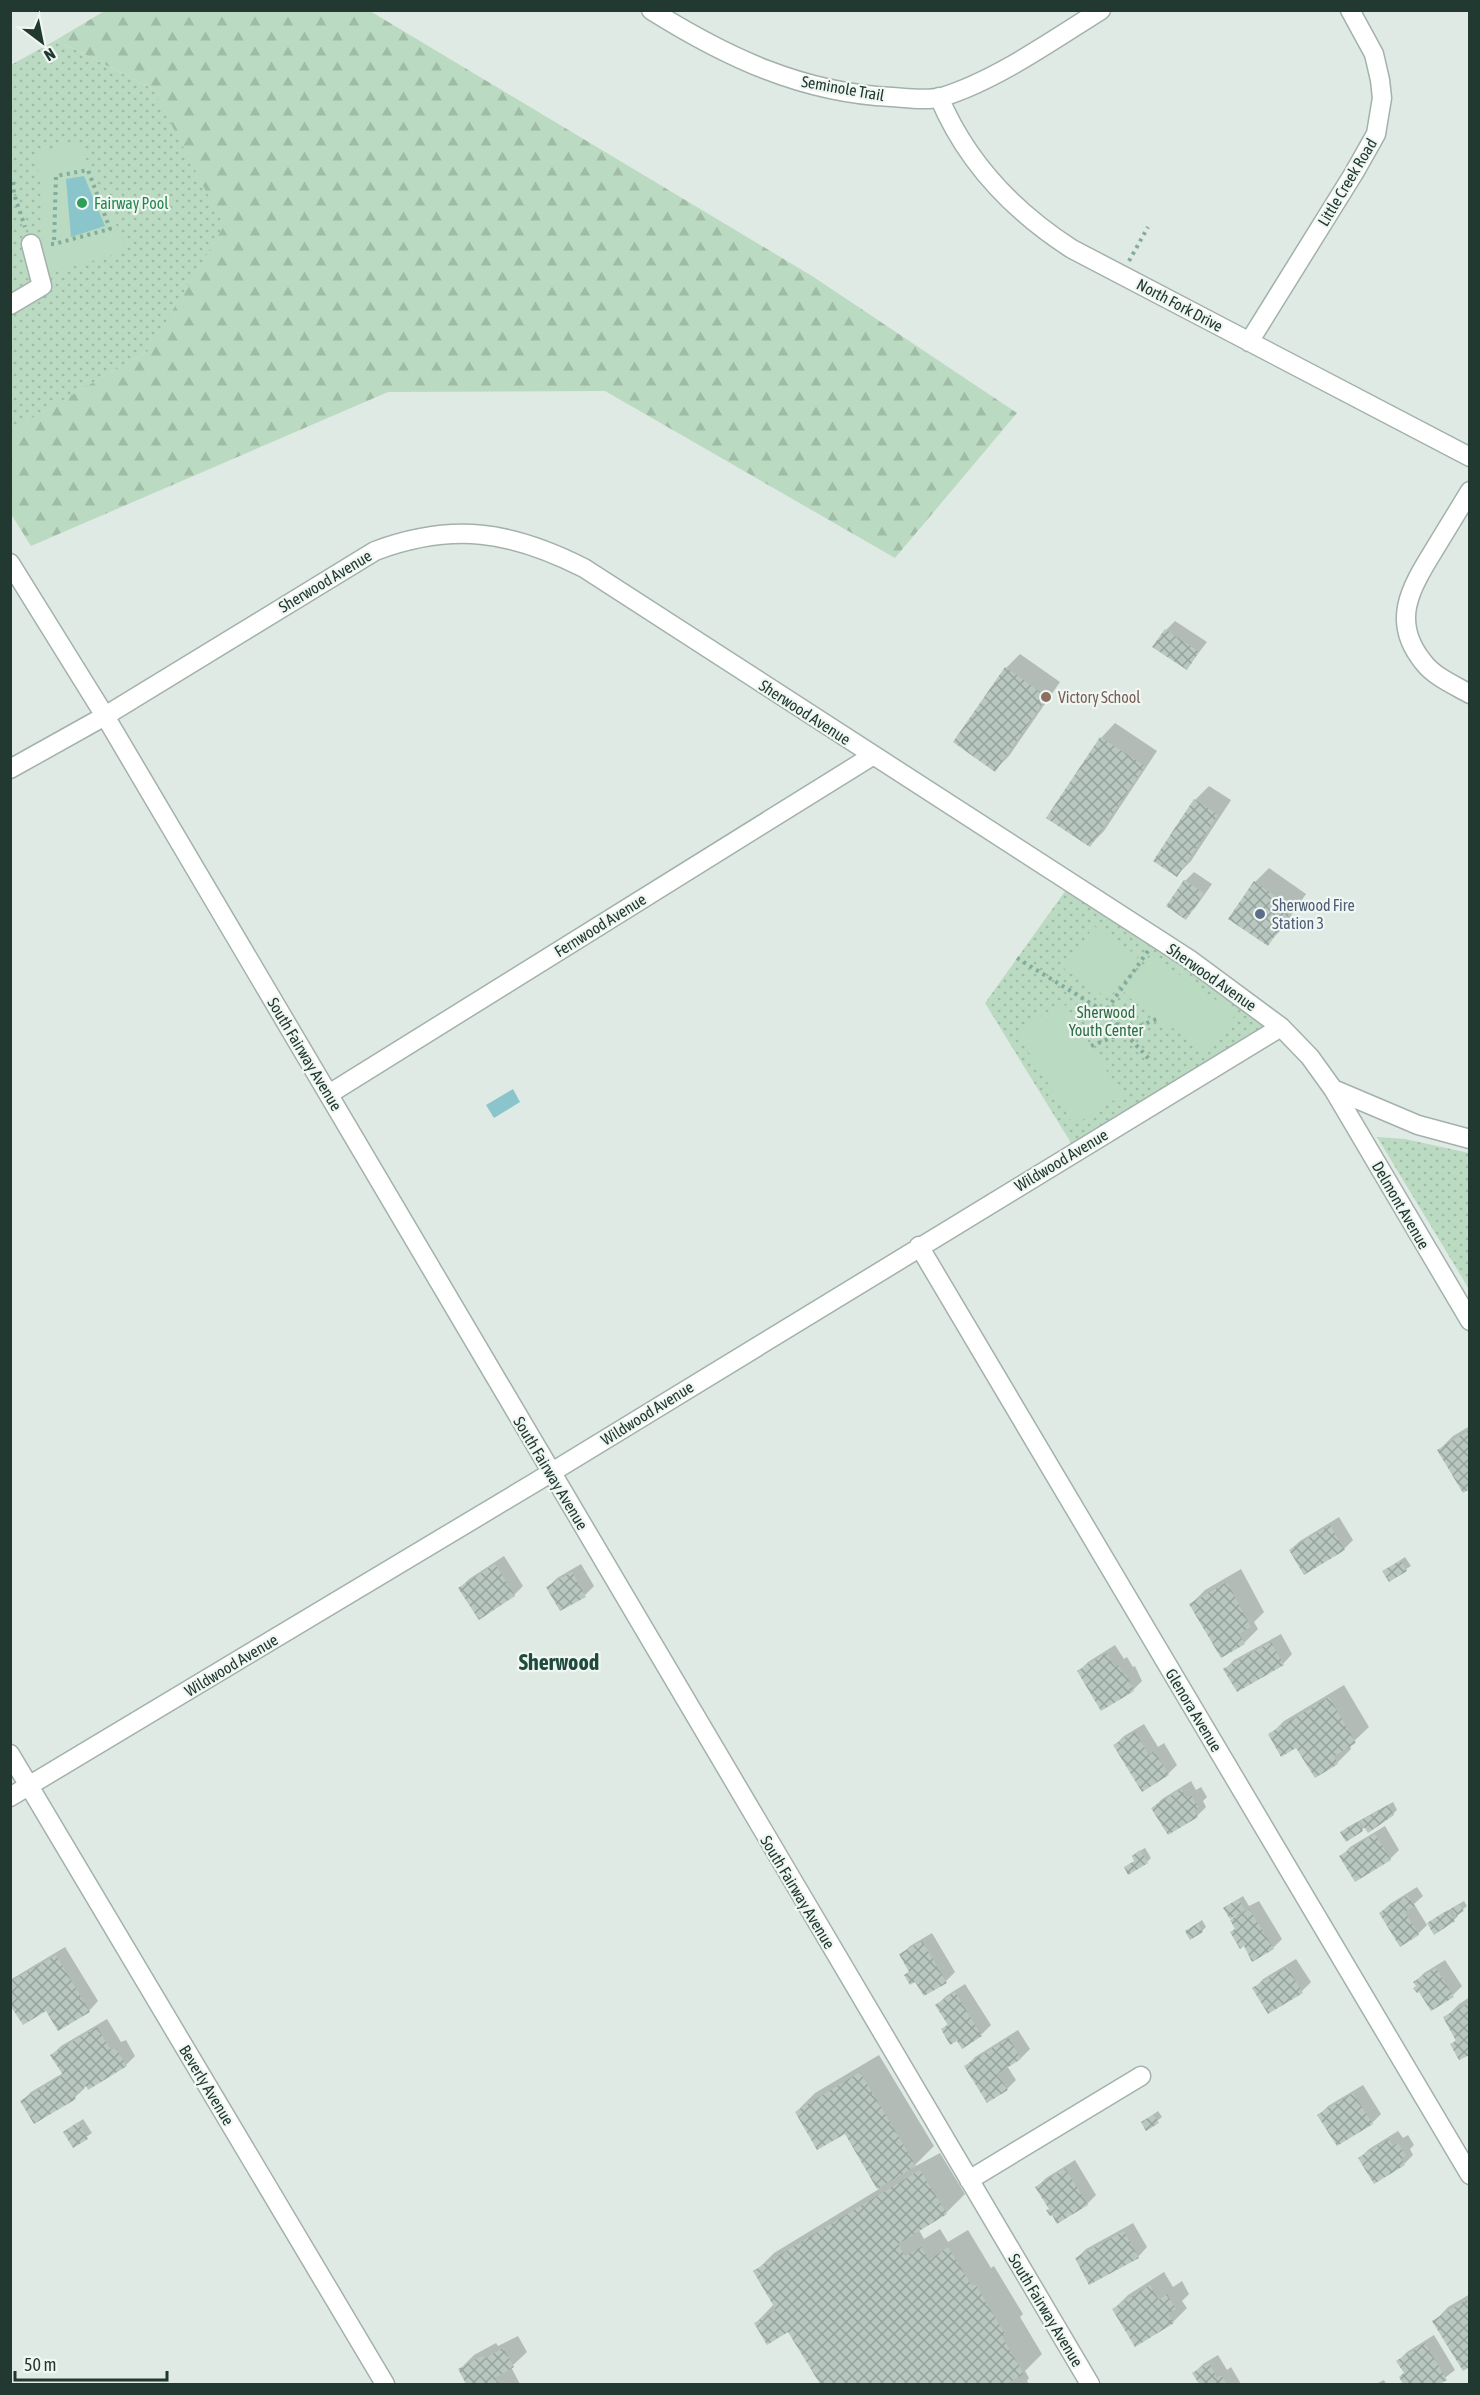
<svg xmlns="http://www.w3.org/2000/svg" width="1480" height="2395" font-family="'Asap Condensed',sans-serif">
  <style>
    .forest { fill: url(#forest-firs) }
    .park { fill: url(#park-dots) }
    .pitch { fill: #badac1 }
    .water { fill: #8bc5cc }
    .shadow { fill: #0003 }
    .building { fill: url(#building-cross-hatch) }
    .lines { fill: none; stroke-linecap: round; stroke-linejoin: round }
    .minor-casing { stroke: #a3b1ac; stroke-width: 21 }
    .path { stroke: #82ac9d; stroke-width: 4; stroke-dasharray: 3 4.5; stroke-linecap: butt }
    .minor { stroke: #fff; stroke-width: 18 }
    .leisure-dot { fill: #2e9e5b; stroke: #f0f7f3; stroke-width: 2 }
    .education-dot { fill: #8d6e63; stroke: #f0f7f3; stroke-width: 2 }
    .service-dot { fill: #5c6f8a; stroke: #f0f7f3; stroke-width: 2 }
    .labels { text-anchor: middle; stroke-width: 4.5; stroke-linejoin: round; paint-order: stroke }
    .street-label { font-size: 16px; fill: #223932; stroke: #f0f7f3 }
    .leisure-label { font-size: 16px; fill: #27864d; stroke: #f0f7f3; text-anchor: start }
    .education-label { font-size: 16px; fill: #785e54; stroke: #f0f7f3; text-anchor: start }
    .service-label { font-size: 16px; fill: #4e5e75; stroke: #f0f7f3; text-anchor: start }
    .park-label { font-size: 16px; fill: #2f6d44; stroke: #f0f7f3 }
    .district-label { font-size: 22px; font-weight: bold; fill: #1f4a3e; stroke: #f0f7f3 }
  </style>
  <defs>
    <pattern id="forest-firs" width="22" height="20" patternUnits="userSpaceOnUse" patternTransform="scale(1.5)"><rect width="22" height="20" fill="#badac1"/><path d="M5 1l3.5 6h-7zM16 11l3.5 6h-7z" fill="#a0bca6"/></pattern>
    <pattern id="park-dots" width="8" height="8" patternUnits="userSpaceOnUse" patternTransform="scale(1.5)"><rect width="8" height="8" fill="#badac1"/><path d="M2 2h.1M6 6h.1" fill="none" stroke="#a0bca6" stroke-width="1.8" stroke-linecap="round"/></pattern>
    <pattern id="building-cross-hatch" width="8" height="8" patternUnits="userSpaceOnUse" patternTransform="scale(1.5)"><rect width="8" height="8" fill="#b9c7c1"/><path d="M0 0l8 8M0 8l8-8" fill="none" stroke="#96a39d"/></pattern>
  </defs>
  <rect width="100%" height="100%" fill="#e0eae5"/>
  <path class="forest" d="M106,10L370,11L812,276L1017,413L895,558L605,391L388,392L31,546L11,514L10,430L148,351L153,89L56,40Z"/>
  <path class="park" d="M56,40L153,89L224,226L148,351L11,430V65Z
    M1071,883L1281,1027L1076,1151L985,1003Z
    M1377,1137L1405,1139L1469,1153V1289Z"/>
  <path class="pitch" d="M78,141L128,251L45,274L40,180L35,154Z
    M1094,926L1138,956L1109,999L1064,969Z
    M1151,955L1236,1014L1208,1053L1124,994Z
    M1063,1002L1122,1095L1074,1125L1016,1032Z"/>
  <path class="water" d="M84,176L105,226L71,237L66,179Z
    M513,1089L520,1102L494,1118L486,1105Z"/>
  <path class="shadow" d="M1175,621L1207,642L1187,668L1166,630Z
    M1020,654L1060,682L1009,756L995,770L1006,668Z
    M1115,723L1157,751L1104,831L1090,845L1048,817L1101,738Z
    M1209,786L1231,800L1191,861L1177,875L1195,800Z
    M1269,868L1306,894L1281,930L1267,944L1255,882Z
    M1194,872L1212,884L1195,908L1186,918L1185,881Z
    M1470,1426V1487L1439,1450L1453,1436Z
    M1339,1517L1353,1540L1344,1549L1290,1550L1300,1541Z
    M504,1556L523,1586L514,1595L460,1588L469,1579Z
    M1405,1557L1411,1566L1389,1580L1384,1571Z
    M581,1564L594,1586L585,1595L548,1587L557,1578Z
    M1241,1569L1264,1612L1254,1622L1258,1629L1244,1643L1191,1604L1205,1590Z
    M1281,1634L1292,1654L1283,1664L1237,1690L1225,1669L1234,1660Z
    M1115,1645L1124,1659L1127,1657L1133,1667L1135,1666L1142,1681L1133,1690L1079,1671L1088,1662Z
    M1344,1685L1369,1727L1350,1745L1351,1749L1337,1763L1270,1735L1284,1721Z
    M1144,1724L1158,1747L1164,1743L1177,1765L1168,1774L1115,1745L1124,1736Z
    M1191,1781L1196,1790L1201,1787L1207,1797L1203,1801L1206,1807L1197,1816L1153,1808L1162,1799Z
    M1393,1802L1397,1810L1393,1814L1366,1827L1346,1839L1342,1833L1346,1828Z
    M1385,1826L1399,1850L1390,1859L1341,1857L1350,1847Z
    M1145,1848L1151,1858L1147,1862L1126,1867L1136,1860L1138,1852Z
    M1417,1887L1423,1896L1414,1904L1427,1925L1418,1934L1380,1913L1390,1904Z
    M1243,1896L1249,1906L1259,1901L1282,1939L1273,1948L1245,1944L1232,1932L1236,1928L1231,1920L1239,1913L1225,1908Z
    M1464,1901L1467,1906L1457,1914L1458,1916L1454,1920L1433,1919Z
    M1202,1920L1206,1927L1202,1931L1191,1928Z
    M932,1933L955,1972L946,1981L924,1994L901,1955L910,1946Z
    M65,1947L98,2001L89,2011L59,2029L47,2009L10,2002V1980Z
    M1296,1959L1311,1982L1302,1991L1254,1989L1263,1979Z
    M1445,1960L1462,1986L1453,1995L1417,1986L1415,1982L1424,1973Z
    M965,1984L991,2025L982,2034L962,2047L957,2039L942,2030L948,2024L937,2005L946,1996Z
    M1470,1997V2053L1452,2044L1457,2039L1445,2018L1459,2004Z
    M107,2019L121,2042L126,2040L135,2056L126,2065L83,2086L85,2088L75,2097L35,2122L22,2101L31,2092L63,2073L52,2055L61,2046Z
    M1018,2030L1030,2049L1021,2058L1007,2066L1016,2080L1007,2089L966,2067L975,2057Z
    M879,2055L934,2146L912,2168L940,2153L965,2194L946,2213L919,2230L924,2239L940,2229L948,2242L968,2230L991,2268L994,2266L1023,2314L1020,2317L1042,2354L1025,2371L1029,2378L1027,2381L1029,2384H821L788,2330L756,2323L774,2304L755,2272L774,2253L879,2189L845,2132L796,2112L815,2093Z
    M1363,2085L1381,2114L1372,2123L1319,2115L1328,2106Z
    M1158,2111L1162,2117L1147,2129L1143,2122Z
    M83,2119L92,2133L73,2146L65,2132Z
    M1398,2131L1403,2138L1408,2135L1414,2145L1410,2149L1413,2155L1404,2164L1360,2158L1369,2149Z
    M1075,2160L1096,2195L1087,2204L1050,2208L1037,2187L1046,2178Z
    M1133,2223L1147,2247L1138,2257L1077,2258L1086,2249Z
    M1164,2272L1173,2287L1182,2281L1189,2294L1182,2301L1187,2308L1173,2322L1114,2309L1128,2295Z
    M1470,2294V2365L1434,2322L1448,2307Z
    M1434,2335L1455,2370L1437,2384H1405L1400,2377L1405,2372L1398,2361L1407,2352Z
    M518,2336L527,2352L511,2367L520,2384H468L460,2369L474,2355L496,2343L498,2346Z
    M1218,2355L1227,2370L1231,2367L1241,2384H1201L1194,2373L1203,2364Z
    M1384,2380L1386,2384H1376Z"/>
  <path class="building" d="M1165,629L1199,652L1187,670L1152,647Z
    M1005,667L1047,697L995,772L953,742Z
    M1100,737L1145,766L1090,847L1046,818Z
    M1194,799L1218,815L1177,877L1153,861Z
    M1184,880L1204,893L1186,920L1166,906Z
    M1254,881L1293,909L1268,946L1228,919Z
    M1468,1431L1470,1434V1489L1463,1493L1437,1450Z
    M1330,1525L1345,1550L1304,1575L1289,1550Z
    M1401,1560L1407,1571L1389,1582L1382,1571Z
    M495,1564L515,1596L479,1620L458,1588Z
    M572,1572L586,1597L560,1611L546,1587Z
    M1227,1582L1251,1627L1239,1634L1245,1644L1221,1658L1189,1604Z
    M1271,1642L1284,1665L1237,1692L1223,1669Z
    M1106,1653L1115,1667L1118,1665L1124,1675L1126,1674L1134,1691L1101,1711L1077,1671Z
    M1329,1697L1356,1743L1334,1756L1338,1764L1315,1778L1296,1748L1281,1757L1268,1734Z
    M1135,1732L1149,1755L1154,1751L1169,1775L1142,1792L1113,1745Z
    M1181,1789L1187,1798L1191,1795L1199,1808L1194,1810L1198,1817L1168,1835L1151,1808Z
    M1388,1805L1394,1815L1368,1833L1360,1821Z
    M1358,1822L1363,1831L1346,1842L1340,1832Z
    M1375,1834L1391,1860L1355,1882L1339,1856Z
    M1140,1850L1148,1863L1128,1875L1124,1867L1134,1861L1132,1856Z
    M1407,1895L1415,1906L1405,1912L1419,1935L1400,1947L1379,1913Z
    M1238,1899L1245,1910L1230,1919L1223,1908Z
    M1459,1904L1464,1911L1456,1916L1451,1909Z
    M1249,1909L1274,1949L1252,1962L1244,1946L1240,1949L1230,1932L1235,1929L1230,1920Z
    M1448,1910L1455,1921L1434,1935L1427,1923Z
    M1198,1923L1203,1932L1190,1940L1185,1931Z
    M922,1941L947,1983L924,1996L915,1982L910,1985L904,1975L909,1972L899,1954Z
    M56,1955L90,2012L58,2031L46,2011L23,2025L10,2005V1982Z
    M1287,1967L1303,1993L1268,2014L1252,1988Z
    M1436,1968L1454,1997L1431,2011L1419,1992L1417,1993L1413,1988L1416,1986L1413,1982Z
    M955,1992L982,2036L962,2049L957,2041L950,2045L941,2029L948,2025L935,2005Z
    M1470,2002V2055L1459,2060L1450,2044L1456,2041L1443,2017Z
    M97,2027L111,2050L116,2048L127,2066L88,2090L86,2086L74,2094L76,2099L34,2124L20,2101L63,2075L50,2055Z
    M1009,2038L1021,2059L997,2074L1008,2090L987,2103L964,2066Z
    M860,2072L916,2166L877,2189L845,2134L817,2150L795,2112Z
    M1353,2093L1373,2124L1337,2146L1317,2115Z
    M1154,2114L1159,2123L1146,2131L1141,2122Z
    M78,2122L88,2139L73,2148L63,2132Z
    M1389,2139L1393,2146L1398,2143L1406,2156L1401,2159L1405,2165L1374,2184L1358,2158Z
    M1065,2168L1088,2205L1057,2224L1052,2215L1050,2216L1046,2210L1049,2209L1035,2187Z
    M920,2170L947,2214L898,2244L905,2256L921,2247L929,2260L948,2247L972,2286L975,2284L1005,2334L1002,2337L1024,2374L1006,2384H820L788,2332L767,2345L754,2323L776,2310L753,2271Z
    M1124,2231L1139,2258L1089,2285L1075,2258Z
    M1150,2285L1159,2300L1167,2294L1176,2309L1168,2314L1174,2323L1135,2347L1112,2309Z
    M1466,2300L1470,2306V2367L1463,2371L1432,2321Z
    M1425,2343L1447,2380L1440,2384H1403L1399,2377L1404,2373L1396,2361Z
    M503,2348L514,2367L495,2378L499,2384H466L458,2369L482,2356L484,2359Z
    M1209,2363L1217,2378L1221,2375L1227,2384H1199L1192,2373Z"/>
  <g class="lines">
    <g class="minor-casing">
      <path id="minor" d="M651,10C726,57 802,93 892,97C907,98 927,101 942,97C995,81 1053,40 1101,10
        M939,97C966,162 1013,211 1072,249L1470,457
        M10,305L42,286L31,244
        M1249,342L1354,173L1376,134L1382,98L1380,80L1374,54L1350,10
        M1470,491C1458,511 1446,530 1434,550C1410,589 1390,622 1424,663C1435,677 1454,685 1470,694
        M10,563L105,716L1090,2384
        M10,769L105,716L375,551C453,522 511,531 584,568L1189,959L1281,1027L1310,1057L1333,1089L1418,1125L1470,1139
        M1333,1089L1470,1321
        M329,1094L872,756
        M919,1246L1470,2175
        M10,1754L385,2384
        M10,1797L534,1483L1281,1027
        M969,2180L1141,2076"/>
    </g>
    <path class="path" d="M13,182L14,194L25,227
      M51,244H54L110,229L88,170L56,176L54,244
      M1129,261L1148,227
      M1148,951L1105,1012L1151,1061
      M1017,958L1105,1012
      M1091,1046L1159,1018"/>
    <use href="#minor" class="minor"/>
  </g>
  <circle class="leisure-dot" cx="82" cy="203" r="6"/>
  <circle class="education-dot" cx="1046" cy="697" r="6"/>
  <circle class="service-dot" cx="1260" cy="914" r="6"/>
  <g class="labels">
    <g class="street-label">
      <text transform="translate(843 88) rotate(10)" y="6">Seminole Trail</text>
      <text transform="translate(1347 182) rotate(-59)" y="6">Little Creek Road</text>
      <text transform="translate(1180 305) rotate(28)" y="6">North Fork Drive</text>
      <text transform="translate(325 581) rotate(-31)" y="6">Sherwood Avenue</text>
      <text transform="translate(805 712) rotate(33)" y="6">Sherwood Avenue</text>
      <text transform="translate(600 925) rotate(-32)" y="6">Fernwood Avenue</text>
      <text transform="translate(1212 977) rotate(35)" y="6">Sherwood Avenue</text>
      <text transform="translate(305 1054) rotate(59)" y="6">South Fairway Avenue</text>
      <text transform="translate(1061 1160) rotate(-31)" y="6">Wildwood Avenue</text>
      <text transform="translate(1401 1205) rotate(60)" y="6">Delmont Avenue</text>
      <text transform="translate(647 1413) rotate(-32)" y="6">Wildwood Avenue</text>
      <text transform="translate(551 1473) rotate(59)" y="6">South Fairway Avenue</text>
      <text transform="translate(231 1665) rotate(-31)" y="6">Wildwood Avenue</text>
      <text transform="translate(1194 1710) rotate(59)" y="6">Glenora Avenue</text>
      <text transform="translate(798 1892) rotate(59)" y="6">South Fairway Avenue</text>
      <text transform="translate(207 2085) rotate(59)" y="6">Beverly Avenue</text>
      <text transform="translate(1046 2310) rotate(59)" y="6">South Fairway Avenue</text>
    </g>
    <g class="leisure-label">
      <text x="94" y="209">Fairway Pool</text>
    </g>
    <g class="education-label">
      <text x="1058" y="703">Victory School</text>
    </g>
    <g class="service-label">
      <text x="1272" y="911">Sherwood Fire<tspan x="1272" dy="18">Station 3</tspan></text>
    </g>
    <g class="park-label">
      <text x="1106" y="1018">Sherwood<tspan x="1106" dy="18">Youth Center</tspan></text>
    </g>
    <g class="district-label">
      <text x="559" y="1670">Sherwood</text>
    </g>
  </g>
  <rect width="1480" height="2395" fill="none" stroke="#223932" stroke-width="24"/>
  <g transform="translate(42 42) rotate(148)" stroke="#f0f7f3" stroke-width="4.5" paint-order="stroke">
  <path d="M0-4.5L10 22L0 15L-10 22Z" fill="#223932"/>
  <text y="-9" font-size="16" font-weight="bold" text-anchor="middle" fill="#223932">N</text>
  </g>
  <path d="M15 2371v9h152v-9" fill="none" stroke="#223932" stroke-width="3"/>
  <text x="24" y="2371" font-size="18" fill="#223932" stroke="#f0f7f3" stroke-width="4.5" paint-order="stroke">50 m</text>
</svg>
